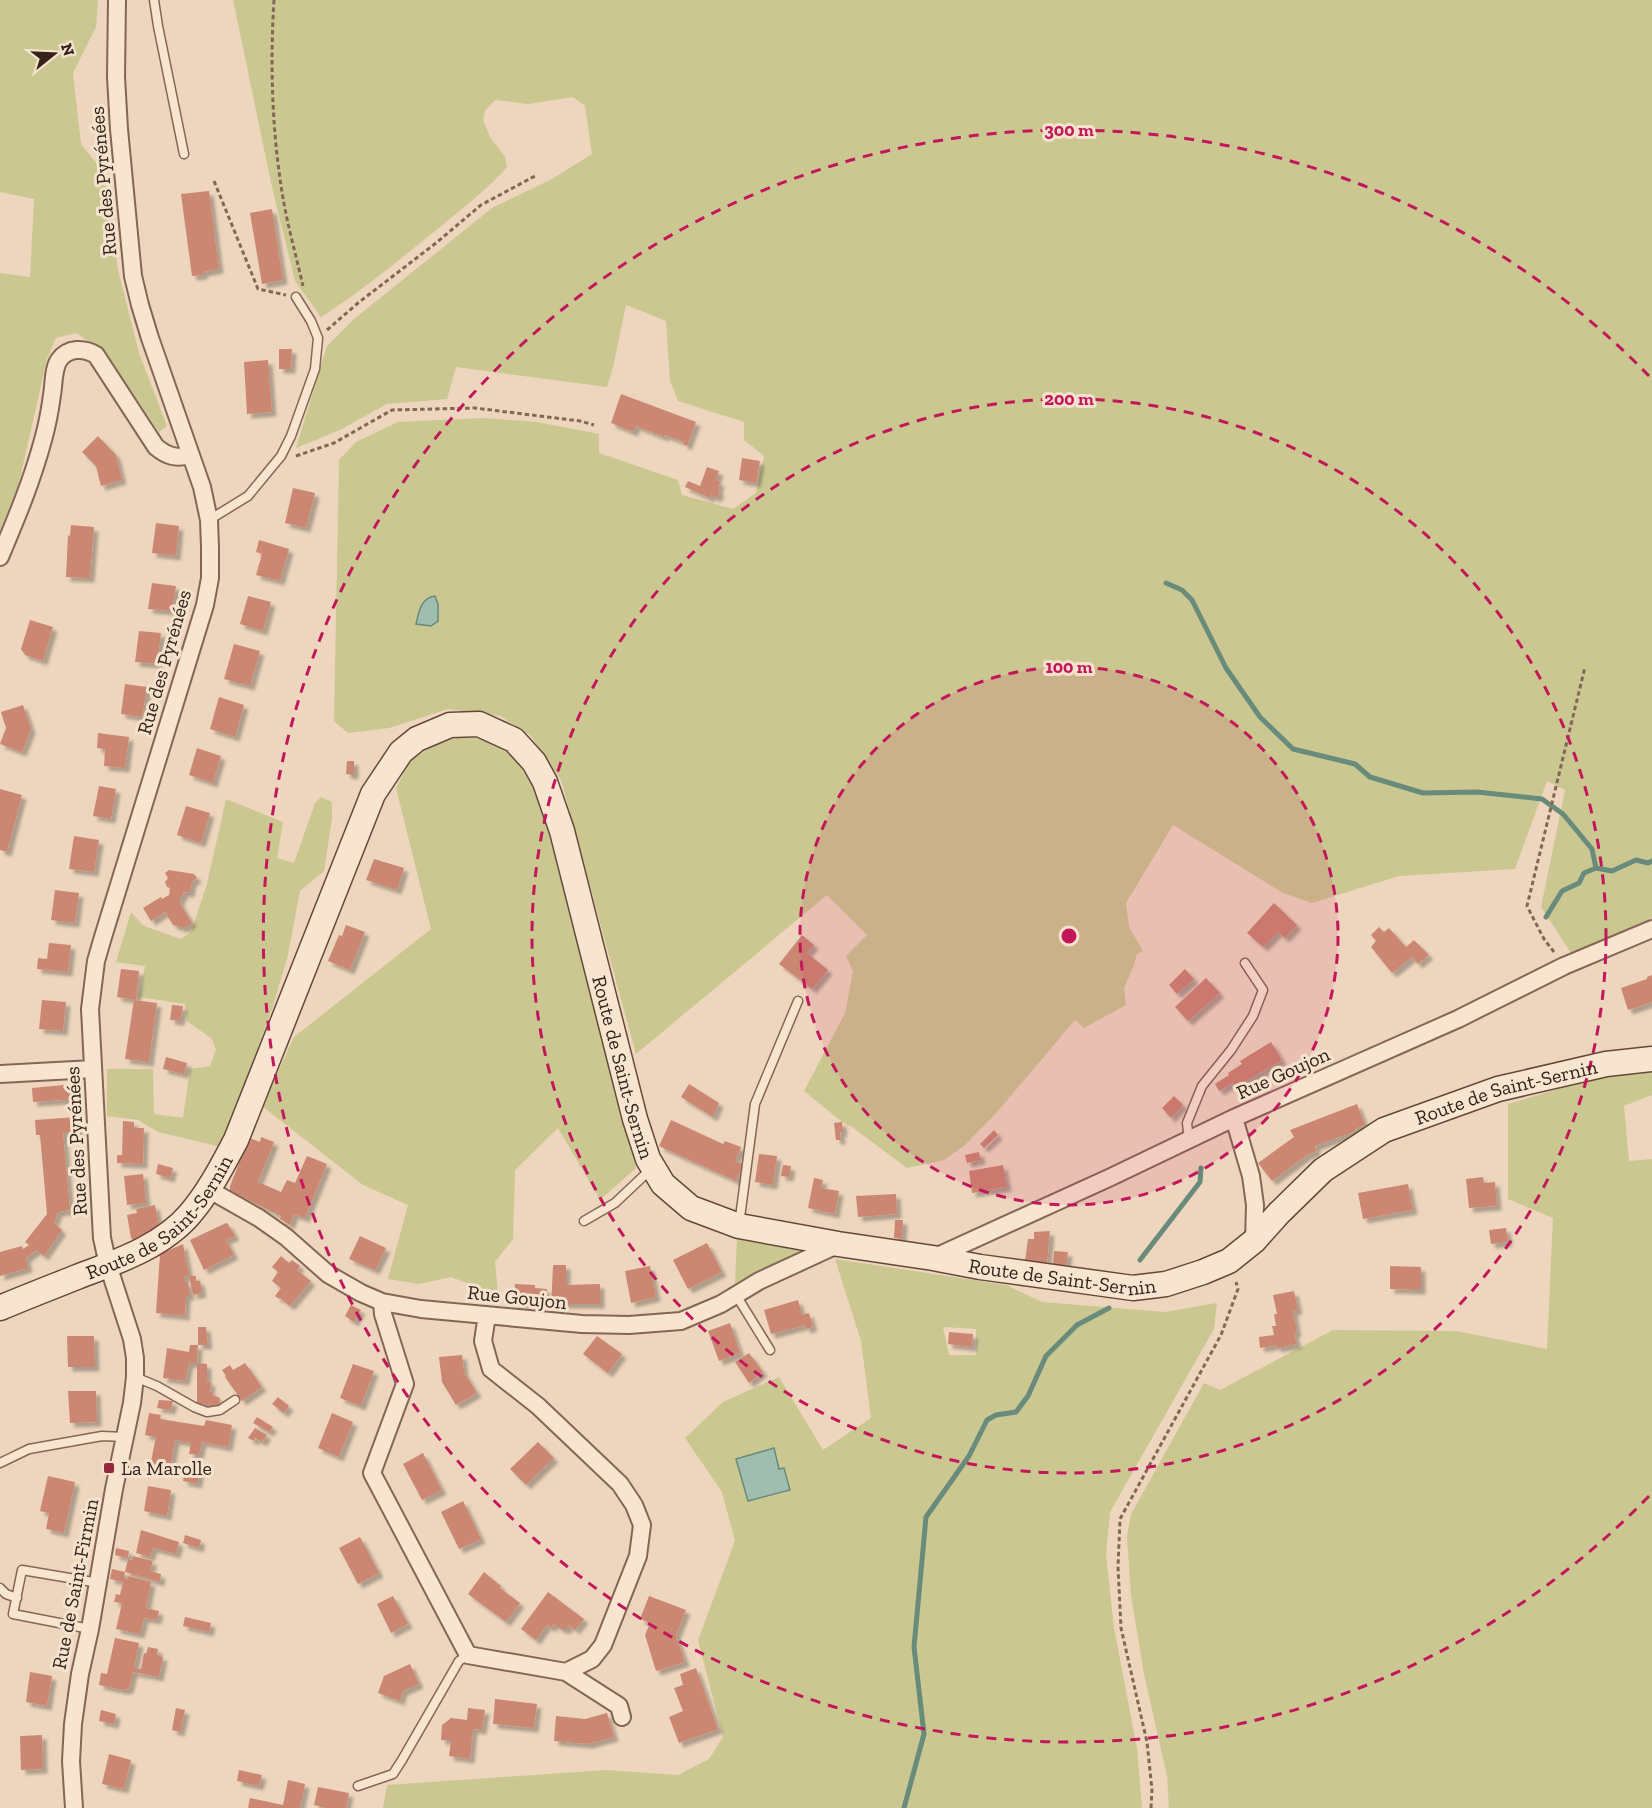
<svg xmlns="http://www.w3.org/2000/svg" width="1652" height="1808" font-family="'Zilla Slab',serif">
  <style>
    .green { fill: #cbc791; fill-rule: evenodd }
    .water { fill: #a0beb0; stroke: #688b7c; stroke-width: 1.5 }
    .lines { fill: none; stroke-linecap: round; stroke-linejoin: round }
    .stream { stroke: #688b7c; stroke-width: 5 }
    .building { fill: #cc8772; filter: url(#shadow) }
    .lane-casing { stroke: #856656; stroke-width: 11 }
    .street-casing { stroke: #856656; stroke-width: 20 }
    .secondary-casing { stroke: #66483a; stroke-width: 27 }
    .path { stroke: #856656; stroke-width: 3; stroke-dasharray: 4.5 3; stroke-linecap: butt }
    .lane { stroke: #f8e5cf; stroke-width: 8 }
    .street { stroke: #f8e5cf; stroke-width: 16 }
    .secondary { stroke: #f8e5cf; stroke-width: 24 }
    .ring { fill: none; stroke: #c2185b; stroke-width: 3; stroke-dasharray: 10 8 }
    .poi-dot { fill: #93273b; stroke: #f5e2cc; stroke-width: 2 }
    .labels { text-anchor: middle; stroke-width: 6; stroke-linejoin: round; paint-order: stroke }
    .street-label { font-size: 20px; fill: #34221b; stroke: #f5e2cc }
    .poi-label { font-size: 20px; fill: #34221b; stroke: #f5e2cc; text-anchor: start }
    .centre { fill: #c2185b; stroke: #f5e2cc; stroke-width: 3 }
    .ring-label { font-size: 18px; text-anchor: middle; font-weight: bold; fill: #c2185b; stroke: #f5e2cc; stroke-width: 6; stroke-linejoin: round; paint-order: stroke }
  </style>
  <defs>
    <filter id="shadow"><feDropShadow dx="4.5" dy="4.5" stdDeviation="1.5" flood-color="#0004"/></filter>
  </defs>
  <rect width="100%" height="100%" fill="#edd6bd"/>
  <path class="green" d="M0,0H98L96,27L73,73L81,144L104,173L118,270L139,353L167,426L159,432L107,354L76,333L56,338L47,359L18,487L0,530V273L30,277L34,199L0,192Z
    M233,0H1652V918L1571,953L1541,907L1565,790L1547,781L1515,869L1399,876L1312,903L1283,893L1173,825L1126,903L1129,927L1143,951L1137,954L1134,965L1124,988L1126,1005L1084,1028L1075,1020L998,1111L965,1145L944,1160L907,1168L852,1127L842,1122L804,1091L845,1013L853,971L846,956L867,935L827,895L636,1054L561,780L530,735L500,716L448,709L389,728L348,733L334,721L339,460L356,442L398,422L483,418L537,422L599,434V453L678,480L682,495L733,509L756,493L764,456L744,440V422L678,401L670,381L666,321L626,305L613,367L607,387L456,367L447,399L387,404L340,430L296,448L327,346L354,319L492,208L552,179L592,154L585,106L573,97L528,104L495,100L485,111L483,120L490,137L505,157L507,167C486,191 460,210 435,231C398,261 362,291 321,317L295,281L272,187Z
    M465,736L496,743L515,757L540,800L636,1168L600,1200L558,1128L515,1170L513,1239L495,1262L499,1305L475,1286L451,1277L419,1284L388,1279L408,1205L363,1185L262,1106L294,1037L431,929L396,788L410,761L436,744Z
    M321,797L332,802V818L324,871L300,891L287,959L272,1009L221,1147L158,1132L138,1120L107,1116V1069H153L154,1114L183,1118L190,1069L210,1066L216,1050L212,1039L187,1021L185,1004L139,997L145,966L116,962L131,912L144,926L181,939L191,932L207,884L226,799L283,822L277,858L294,863L315,803Z
    M1652,1071V1095L1624,1106L1629,1161L1652,1159V1808H1169L1167,1776L1144,1674L1131,1595L1127,1537L1131,1514L1204,1383L1220,1390L1333,1330L1456,1331L1547,1349L1553,1218L1508,1199V1104L1606,1075Z
    M737,1239L800,1248L797,1253L735,1283Z
    M835,1259L1006,1285L1042,1302L1165,1312L1217,1303L1214,1329L1110,1512L1106,1555L1114,1628L1137,1748L1142,1808H383L387,1785L607,1770L678,1775L709,1759L723,1737L698,1640L735,1541L722,1492L685,1438L723,1402L779,1377L823,1450L871,1418L861,1341ZM943,1327L976,1329V1355H949Z"/>
  <path class="water" d="M435,596L438,604V621L431,626L416,624C419,611 421,598 435,596Z
    M774,1448L779,1469L784,1468L790,1490L748,1501L736,1459Z"/>
  <g class="lines">
    <path class="stream" d="M1166,583L1182,590L1192,600L1226,668L1260,717L1293,749L1355,764L1370,777L1423,793L1477,792L1542,799L1563,814L1592,849L1596,868
      M1546,917L1562,891L1579,883L1584,873L1596,868L1612,871L1636,860L1648,863L1652,861
      M1140,1260L1200,1182L1201,1168
      M904,1808L924,1734L914,1647L926,1517L969,1456L987,1420L996,1415L1016,1412L1028,1396L1046,1356L1077,1325L1109,1308"/>
  </g>
  <path class="building" d="M209,191L219,269L203,272V275L192,276L181,194Z
    M272,209L283,280L262,284L250,213Z
    M279,349H292L291,369H279Z
    M268,360L272,412L247,414L244,362Z
    M621,394L696,422L687,446L683,444L684,442L665,435L664,437L636,426L633,432L611,423Z
    M98,436L116,455L122,480L101,486L96,466L82,452Z
    M742,458L760,461L756,483L739,480Z
    M707,467L719,471L716,480L720,482L718,491L720,492L717,498L711,495L710,498L685,487L688,481L700,486Z
    M293,488L315,493L306,528L285,523Z
    M156,523L179,526L176,556L152,553Z
    M71,525L94,527L90,578L66,577L68,535L70,536Z
    M259,540L289,549L280,581L256,575L262,554L256,552Z
    M152,583L176,586L172,611L148,609Z
    M248,596L271,602L263,631L240,624Z
    M30,620L53,627L43,661L25,655L21,649Z
    M139,631L161,633L157,664L135,662Z
    M234,644L260,651L250,686L224,679Z
    M125,684L147,687L142,717L121,714Z
    M219,697L244,705L235,737L210,729Z
    M23,705L31,729L22,752L0,744L6,728L1,712Z
    M98,733L129,737L125,768L104,766L105,749L97,748Z
    M197,748L221,756L213,783L189,775Z
    M347,761H354V775L346,774Z
    M99,786L116,789L111,819L93,816Z
    M0,789L22,795L7,852L0,850Z
    M186,806L210,813L201,843L177,835Z
    M74,836L99,840L94,872L69,869Z
    M374,859L404,868L397,890L366,880Z
    M169,870L194,874L197,878L192,882L190,893L184,892L183,896H181L180,903L192,923L184,928L173,925L165,912L151,921L143,908L161,897L162,899L169,895L170,888L167,887L165,882L168,878L165,873Z
    M55,890L79,893L75,923L51,920Z
    M1274,903L1297,925L1285,938L1278,932L1263,947L1247,933Z
    M346,925L365,932L350,970L328,961L339,935L342,936Z
    M1379,927L1384,932L1389,928L1406,947L1414,940L1429,955L1418,964L1412,957L1392,973L1371,947L1376,941L1371,935Z
    M802,935L814,945L807,953L828,970L812,989L779,964Z
    M49,943L71,945L68,972L37,969L38,958L47,959Z
    M121,969L139,971L136,1000L117,997Z
    M1185,969L1194,979L1177,994L1169,985Z
    M1652,975V1002L1628,1010L1621,988L1647,979V977Z
    M1206,978L1220,993L1188,1021L1175,1007Z
    M42,1000L66,1002L63,1031L39,1029Z
    M134,1000L157,1003L149,1062L125,1059Z
    M172,1005L183,1006L180,1021L170,1020Z
    M1271,1042L1282,1060L1236,1087L1233,1083L1219,1091L1215,1084L1229,1075L1228,1073L1242,1064L1240,1061Z
    M166,1057L187,1063L184,1074L163,1069Z
    M74,1084L76,1099L33,1102L32,1088Z
    M689,1084L719,1103L713,1117L681,1097Z
    M1174,1096L1183,1105L1171,1118L1162,1108Z
    M1357,1104L1365,1125L1355,1129L1356,1131L1315,1146L1316,1151L1307,1155L1272,1181L1258,1163L1294,1137L1290,1130Z
    M77,1117L78,1132L63,1133L70,1210L58,1212L54,1223L62,1230L44,1256L36,1250L26,1258L28,1268L0,1276V1252L22,1246L23,1249L29,1245L25,1242L47,1214L40,1135H36L35,1120Z
    M671,1120L723,1144L725,1141L741,1147L735,1161L743,1164L736,1181L659,1146Z
    M123,1121L134,1122V1128H144L143,1164L117,1163V1155H122Z
    M842,1122L843,1132H840L841,1140H836L834,1123Z
    M994,1130L998,1135L984,1148L980,1144Z
    M261,1137L274,1142L258,1182L281,1192L287,1180L295,1183L307,1156L327,1164L305,1218L294,1214L290,1225L280,1219L281,1216L230,1191V1186L249,1138L260,1142Z
    M979,1152L981,1160L967,1163L965,1155Z
    M759,1154L777,1156L773,1185L755,1182Z
    M158,1164L173,1168L170,1178L156,1174Z
    M783,1165L791,1166L789,1177L781,1176Z
    M1003,1165L1007,1187L972,1193L969,1171Z
    M143,1174L146,1203L127,1205L124,1176Z
    M1483,1177L1484,1183L1495,1182L1497,1206L1469,1208L1466,1179Z
    M814,1178L823,1180L821,1188L839,1191L835,1214L808,1208Z
    M1408,1184L1413,1210L1363,1219L1358,1193Z
    M896,1194L897,1214L858,1217L856,1196Z
    M155,1205L160,1230L134,1241L131,1238L127,1215L137,1213L136,1209Z
    M895,1220H903L902,1239L894,1238Z
    M226,1223L228,1224L235,1236L226,1240L234,1255L204,1270L190,1240Z
    M1506,1228L1508,1242L1491,1244L1489,1230Z
    M1050,1231L1047,1264L1025,1261L1028,1239H1034V1232Z
    M360,1236L386,1248L375,1270L349,1259Z
    M707,1243L722,1272L688,1289L673,1260Z
    M183,1244L189,1276L184,1277V1282H188L190,1296H186L185,1316L156,1313L160,1254Z
    M1054,1251L1068,1252L1066,1267L1053,1265Z
    M281,1256L289,1263L292,1260L300,1266L297,1270L311,1281L290,1306L280,1298L279,1299L275,1296L281,1288L272,1281L278,1272L272,1267Z
    M554,1265H566V1285L600,1284V1304H561V1308H551L553,1266Z
    M650,1266L656,1297L631,1303L625,1271Z
    M1390,1266L1421,1267V1290L1390,1289Z
    M189,1276H196V1281H200L202,1293L193,1295Z
    M515,1284L535,1285V1288L547,1289L546,1304L514,1303Z
    M1294,1291L1298,1310L1293,1311L1297,1332L1294,1333L1297,1344L1277,1348L1276,1345L1260,1348L1259,1337L1274,1335L1272,1326H1276L1274,1314H1277L1273,1295Z
    M798,1300L802,1315L809,1313L813,1327L806,1329L805,1325L771,1334L764,1310Z
    M351,1305L361,1310L354,1322L345,1316Z
    M730,1323L740,1353L719,1361L708,1331Z
    M198,1327H206L208,1345H198Z
    M949,1332L973,1334L972,1347L948,1344Z
    M67,1336H94L95,1367H68Z
    M597,1336L622,1354L608,1373L583,1354Z
    M190,1345H198L197,1363H189L185,1381L163,1378L167,1348L189,1352Z
    M749,1353L763,1372L749,1383L735,1362Z
    M462,1355L464,1372L477,1393L456,1405L442,1382L439,1357Z
    M197,1363L207,1364V1381L211,1382L210,1392H213L212,1395L220,1398L219,1408L197,1403Z
    M245,1363L262,1387L242,1401L225,1377L226,1376L222,1370L230,1365L233,1370Z
    M353,1364L374,1371L361,1406L340,1398Z
    M68,1391H96L97,1422L70,1423Z
    M278,1397L289,1406L284,1413L272,1404Z
    M159,1400L173,1401L171,1410L157,1408Z
    M149,1413L161,1415L160,1419L204,1426L206,1420L232,1425L228,1447L202,1442L199,1455L189,1454L191,1443L175,1440L170,1469L150,1466L156,1437L145,1435Z
    M332,1413L353,1422L339,1457L318,1448Z
    M257,1417L273,1427L269,1432L253,1423Z
    M255,1428L267,1435L262,1442L255,1438L254,1441L248,1438Z
    M538,1442L554,1458L526,1485L510,1469Z
    M423,1453L442,1490L422,1500L403,1464Z
    M186,1464L201,1467L197,1484L183,1481Z
    M48,1476L75,1482L64,1533L46,1529L49,1513L40,1511Z
    M148,1486L171,1490L167,1516L144,1511Z
    M463,1501L481,1539L459,1549L441,1512Z
    M141,1530L179,1542L176,1554L153,1548L150,1557L136,1553Z
    M185,1535L201,1540L199,1548L183,1543Z
    M360,1537L379,1573L358,1584L339,1548Z
    M116,1548L129,1551L128,1558L115,1555Z
    M133,1556L153,1561L150,1571L161,1574L160,1582L125,1572L128,1559L132,1560Z
    M112,1569L125,1572L124,1578L128,1579V1576L151,1582L146,1608L159,1611L157,1620L144,1618L140,1634L116,1629L122,1603L114,1602L116,1594L120,1595L123,1582L110,1579Z
    M484,1572L501,1586L500,1588L520,1603L506,1622L468,1594Z
    M548,1592L584,1619L575,1630L569,1625L567,1629H561L554,1624L551,1628L547,1625L536,1640L521,1629Z
    M393,1596L408,1624L391,1633L377,1604Z
    M649,1596L686,1610L676,1635L685,1662L656,1671L645,1635L650,1623L640,1619Z
    M185,1617L211,1623L209,1632L183,1626Z
    M115,1638L139,1643L134,1668L141,1669L144,1653L146,1654L148,1647L158,1649L157,1655L163,1657L159,1677L133,1672L129,1689L123,1690L99,1685L101,1673L107,1674Z
    M410,1664L419,1684L403,1691L400,1701L378,1693L384,1676Z
    M696,1668L718,1729L679,1743L669,1717L683,1711L674,1688L683,1685L680,1674Z
    M30,1672L52,1676L47,1706L26,1702Z
    M495,1699L537,1704L534,1728L493,1724Z
    M176,1708L185,1710L180,1732L172,1730Z
    M468,1708L485,1710L482,1730L473,1729L470,1759L449,1756L451,1741L441,1740L442,1725L451,1718L467,1720Z
    M101,1710L116,1714L114,1724L99,1721Z
    M607,1713L614,1737L588,1744L554,1741L556,1716L585,1719Z
    M42,1735L43,1769L21,1770L20,1736Z
    M109,1754L131,1760L124,1789L102,1784Z
    M239,1770L262,1775L259,1786L237,1781Z
    M288,1780L305,1784L300,1808H248L250,1798L283,1805Z
    M318,1787L349,1793L346,1808H325L314,1805Z"/>
  <g class="lines">
    <g class="lane-casing">
      <path id="lane" d="M154,0L158,26L184,154
        M209,520L248,496L281,456L291,436L315,369L318,338L311,321L296,297
        M1189,1140L1187,1123L1202,1086L1231,1050L1253,1016L1263,990L1245,963
        M584,1221L615,1203L651,1169
        M739,1225L755,1104L798,1001
        M736,1295L770,1350
        M135,1377L157,1386L194,1407L207,1412L220,1410L235,1400
        M0,1463L29,1449L102,1436L125,1437
        M0,1588L6,1594L17,1598
        M90,1629L13,1614L22,1570L99,1583
        M358,1786L393,1774L402,1760L459,1661L468,1655"/>
    </g>
    <g class="street-casing">
      <path id="street" d="M0,557C16,519 32,481 43,440C47,426 50,410 52,395C54,384 53,369 59,360C68,347 85,348 96,355L156,447C167,456 176,459 190,455
        M0,1074L93,1069
        M1234,1118L1251,1176L1255,1205L1254,1241
        M208,1189L259,1218L286,1237L328,1274L361,1293L382,1302L421,1309L582,1324L629,1325L681,1321L721,1304L759,1281L837,1245
        M933,1258L1111,1177L1234,1118L1458,1019L1564,966L1652,929
        M382,1302L383,1314L405,1384L372,1473L468,1655L566,1672L592,1659L603,1645L638,1556L642,1525L634,1505L620,1484L538,1406L491,1369L483,1341L487,1315
        M566,1672L619,1706L622,1717
        M74,1808L71,1761L73,1724L80,1674L90,1629L114,1489L132,1403L135,1377V1358L132,1339L108,1265L102,1238L90,1009L96,961L103,937L205,605L210,578V547L209,520L202,487L150,338L140,305L133,276L119,129L116,77L117,0"/>
    </g>
    <g class="secondary-casing">
      <g id="secondary">
        <path id="s1" d="M0,1308C26,1297 52,1287 77,1277C116,1262 162,1247 190,1214C209,1192 222,1166 236,1140L373,794L401,752L417,739L450,725L479,724L514,740L534,762L545,782L562,831L635,1119L648,1159L663,1184L691,1208L739,1226L838,1244L933,1258L980,1267L1133,1288L1166,1284L1203,1272L1229,1261L1254,1241L1279,1213L1323,1170L1384,1130L1498,1089L1606,1064L1652,1059"/>
      </g>
    </g>
    <path class="path" d="M274,0C270,63 272,130 282,192C287,224 296,255 303,286
      M214,181L258,289L286,295
      M327,330L358,303L436,243L481,205L535,176
      M296,456L334,443L392,410L475,408L580,421L594,425
      M1554,952L1544,939L1527,906L1585,667
      M1151,1808L1152,1790L1147,1742L1121,1628L1118,1567L1120,1519L1221,1335L1238,1289L1236,1282"/>
    <use href="#lane" class="lane"/>
    <use href="#street" class="street"/>
    <use href="#secondary" class="secondary"/>
  </g>
  <circle cx="1069" cy="936" r="269" fill="#c2185b" fill-opacity=".12"/>
  <g class="ring">
    <circle cx="1069" cy="936" r="269"/>
    <circle cx="1069" cy="936" r="537"/>
    <path d="M1649 1496A806 806 0 1 1 1649 376"/>
  </g>
  <rect class="poi-dot" x="103" y="1462" width="12" height="12" rx="3"/>
  <g class="labels">
    <g class="street-label">
      <text transform="translate(103 181) rotate(-95)" y="7">Rue des Pyrénées</text>
      <text transform="translate(164 662) rotate(-74)" y="7">Rue des Pyrénées</text>
      <text dy="7" stroke="none"><textPath href="#s1" startOffset="1196">Route de Saint-Sernin</textPath></text>
      <text transform="translate(1283 1073) rotate(-24)" y="7">Rue Goujon</text>
      <text dy="7" stroke="none"><textPath href="#s1" startOffset="2240">Route de Saint-Sernin</textPath></text>
      <text transform="translate(76 1141) rotate(-93)" y="7">Rue des Pyrénées</text>
      <text dy="7" stroke="none"><textPath href="#s1" startOffset="188">Route de Saint-Sernin</textPath></text>
      <text dy="7" stroke="none"><textPath href="#s1" startOffset="1736">Route de Saint-Sernin</textPath></text>
      <text transform="translate(517 1297) rotate(6)" y="7">Rue Goujon</text>
      <text transform="translate(75 1584) rotate(-79)" y="7">Rue de Saint-Firmin</text>
    </g>
    <g class="poi-label">
      <text x="121" y="1475">La Marolle</text>
    </g>
  </g>
  <circle cx="1069" cy="936" r="9" class="centre"/>
  <g class="ring-label">
    <text x="1069" y="136">300 m</text>
    <text x="1069" y="405">200 m</text>
    <text x="1069" y="673">100 m</text>
  </g>
  <g transform="translate(54 54) rotate(72)" stroke="#f5e2cc" stroke-width="4.5" paint-order="stroke">
  <path d="M0-4.5L10 22L0 15L-10 22Z" fill="#34221b"/>
  <text y="-9" font-size="16" font-weight="bold" text-anchor="middle" fill="#34221b">N</text>
  </g>
</svg>
